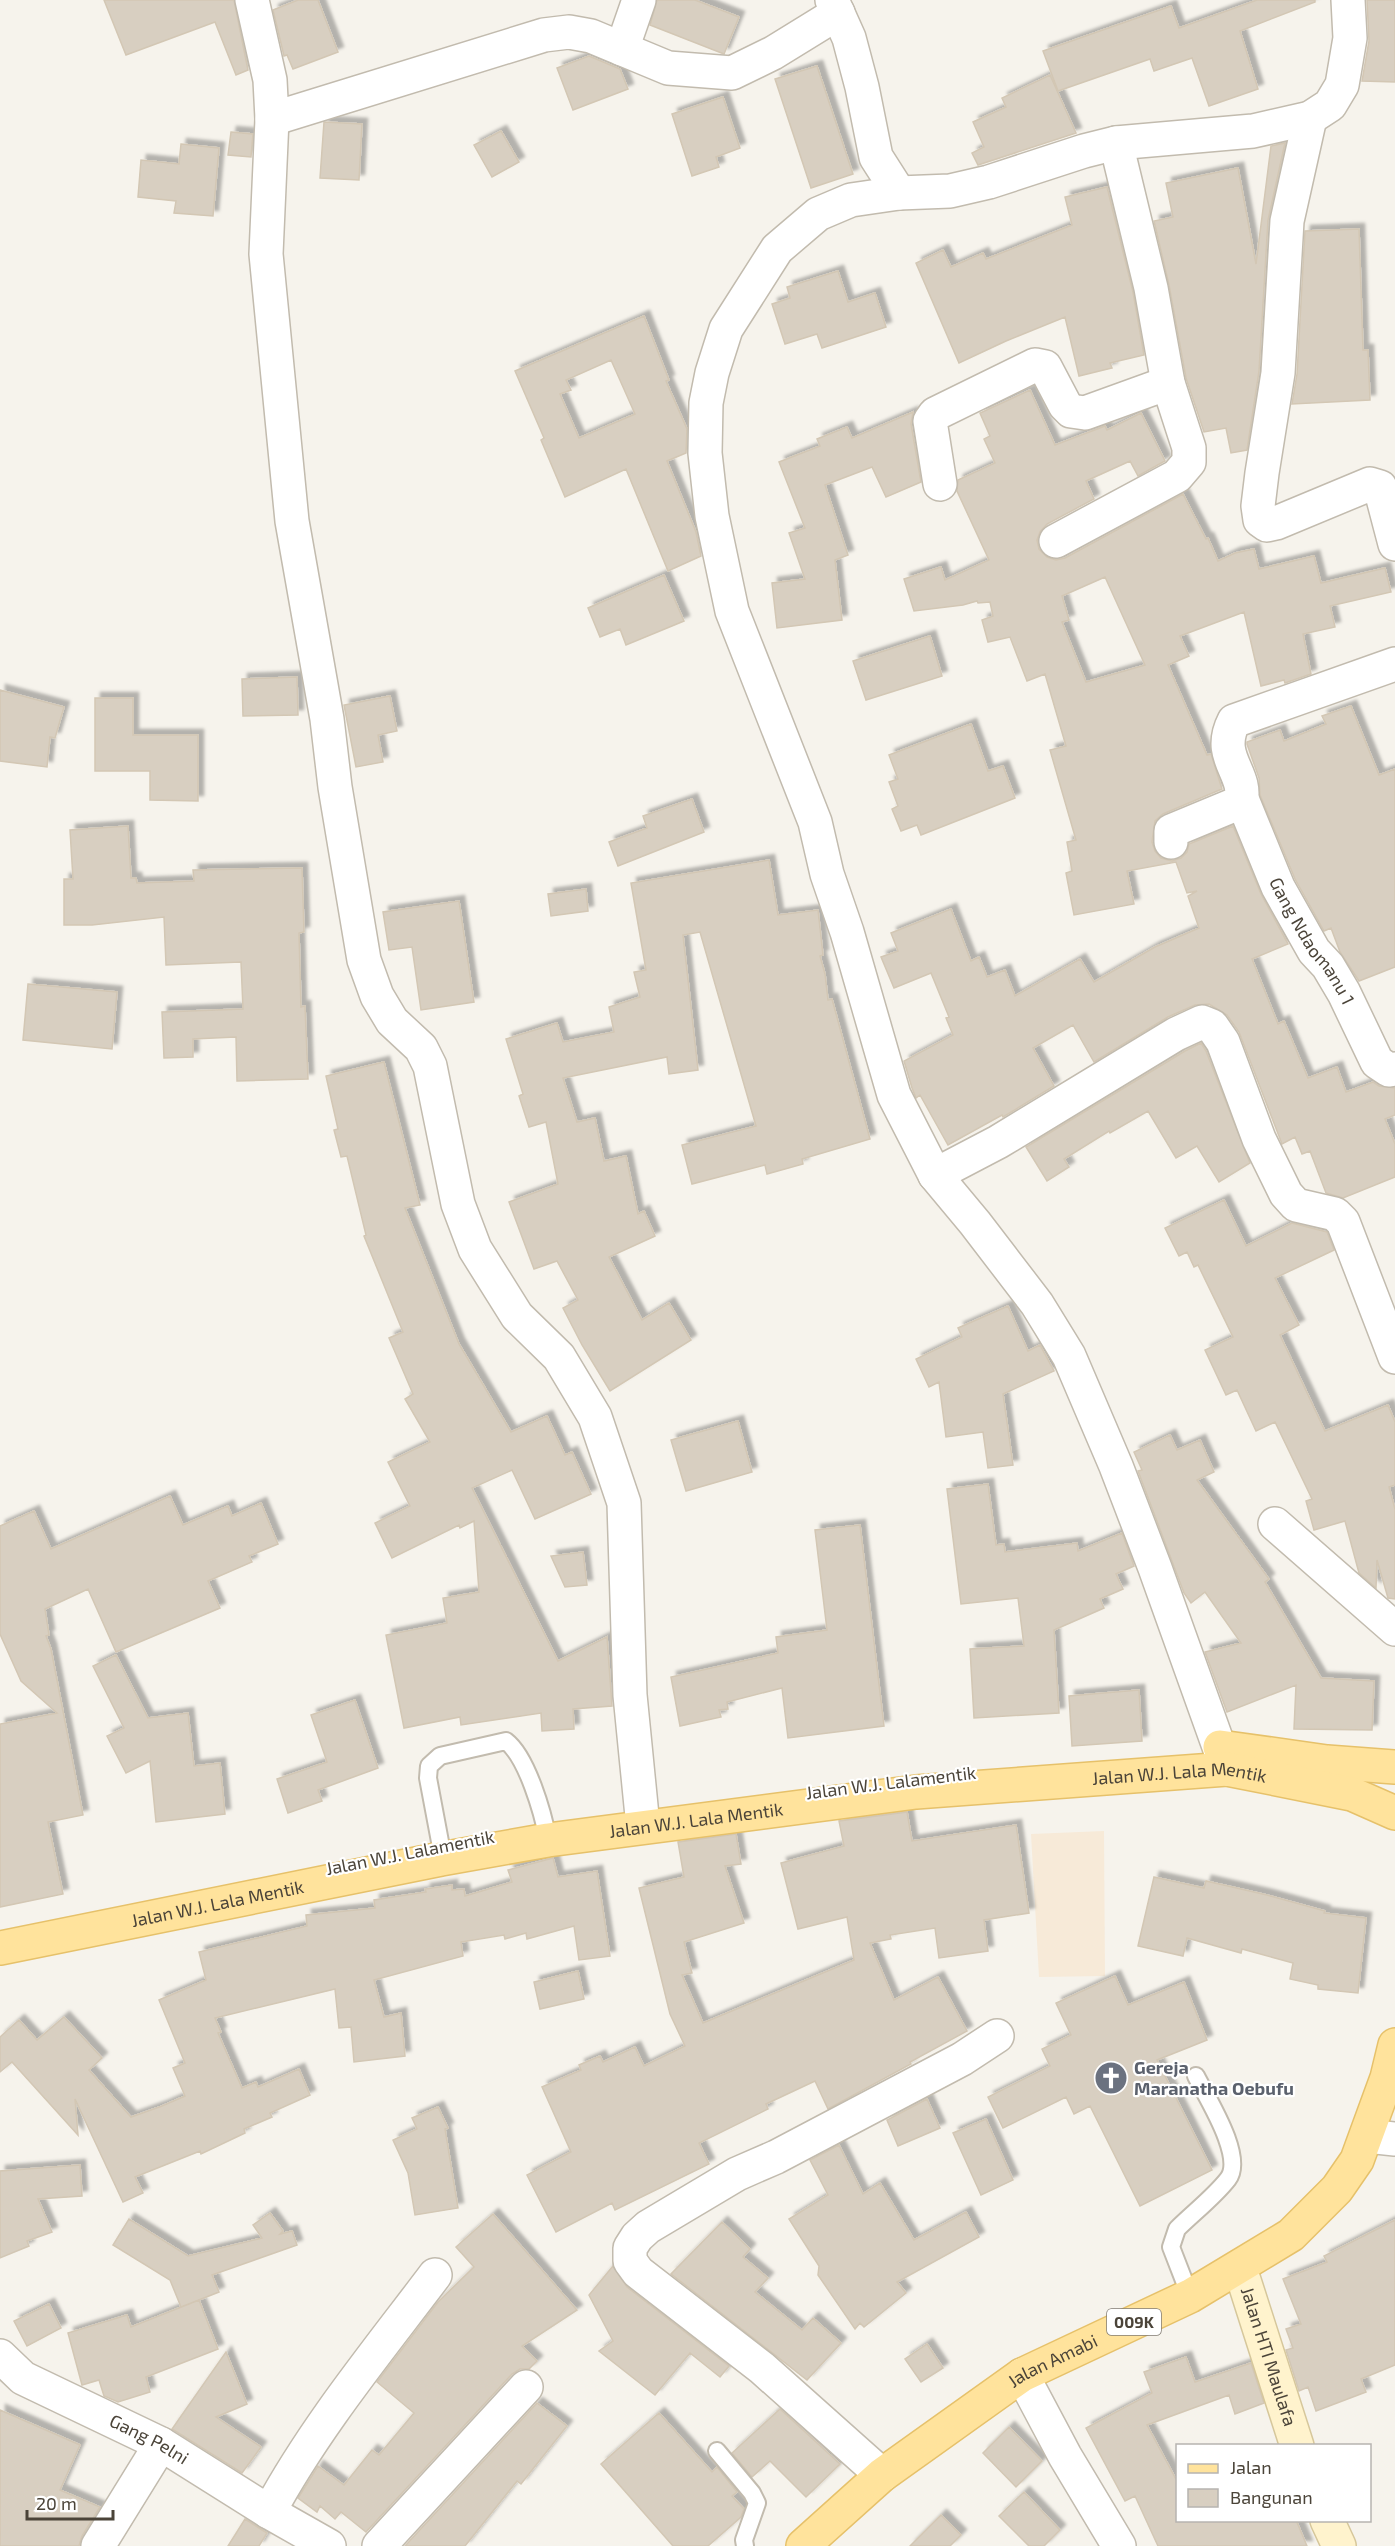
<svg xmlns="http://www.w3.org/2000/svg" width="1395" height="2546" font-family="'Exo 2',sans-serif">
  <style>
    .commercial { fill: #f7ead8 }
    .building { fill: #d8cfc1; stroke: #d3c7b4; stroke-width: 1.5; fill-rule: evenodd; filter: url(#shadow) }
    .lines { fill: none; stroke-linecap: round; stroke-linejoin: round }
    .lane-casing { stroke: #c2bbae; stroke-width: 20 }
    .street-casing { stroke: #c2bbae; stroke-width: 36 }
    .secondary-casing { stroke: #d6c79b; stroke-width: 36 }
    .primary-casing { stroke: #e6c16a; stroke-width: 36 }
    .lane { stroke: #fff; stroke-width: 16 }
    .street { stroke: #fff; stroke-width: 33 }
    .secondary { stroke: #fff3cd; stroke-width: 33 }
    .primary { stroke: #ffe39c; stroke-width: 33 }
    .labels { text-anchor: middle; stroke-width: 4.5; stroke-linejoin: round; paint-order: stroke }
    .shield { fill: #fff; stroke: #817c74; stroke-width: 1.5 }
    .shield-label { font-size: 16px; font-weight: bold; fill: #4b4439 }
    .street-label { font-size: 18px; fill: #4b4439; stroke: #fff }
    .worship-label { font-size: 18px; font-weight: bold; fill: #5b616d; stroke: #fff; text-anchor: start }
  </style>
  <defs>
    <filter id="shadow"><feDropShadow dx="5.5" dy="-5.5" stdDeviation="1.5" flood-color="#0004"/></filter>
  </defs>
  <rect width="100%" height="100%" fill="#f6f3ec"/>
  <path class="commercial" d="M1104,1831L1105,1976L1039,1977L1031,1834Z"/>
  <path class="building" d="M104,0H234L248,70L236,75L215,22L126,55Z
    M298,0H318L338,52L293,69L287,55L284,56L273,10Z
    M657,0H695L739,17L724,54L650,25Z
    M1257,0H1315V2L1240,31L1258,89L1209,106L1192,58L1154,71L1150,59L1058,91L1043,51L1171,6L1179,28Z
    M1367,0H1395V82L1362,81L1369,41Z
    M589,56L620,69L628,89L573,110L557,68Z
    M817,66L853,174L811,188L775,79Z
    M1050,75L1076,133L978,165L972,153L984,147L973,122L1006,107L1002,98Z
    M723,97L740,148L716,157L719,167L692,176L672,114Z
    M324,122L362,124L359,180L320,178Z
    M501,131L519,162L492,177L474,145Z
    M231,132L253,134L251,157L228,155Z
    M1285,143L1268,220L1259,371L1247,450L1231,453L1226,428L1204,432L1186,378L1169,285L1154,221L1173,217L1166,183L1238,168L1256,264L1271,146Z
    M181,144L219,148L213,216L174,213L176,201L138,197L141,160L179,164Z
    M1107,187L1133,292L1144,355L1110,363L1112,368L1079,376L1065,317L1006,341L959,363L916,263L943,250L951,267L983,253L986,259L1072,225L1065,197Z
    M1359,229L1363,350H1368L1370,400L1292,404L1297,374L1305,231Z
    M838,271L848,302L875,293L886,327L822,348L817,334L785,344L772,304L790,298L787,287Z
    M644,316L669,380L666,381L687,429L686,453L667,461L696,532L701,556L668,571L626,469L565,497L541,440L544,438L515,371ZM611,360L635,414L579,438L560,394L571,390L566,380Z
    M1030,390L1055,445L1105,426L1107,430L1141,413L1165,461L1138,476L1130,461L1086,481L1094,499L1047,524L1040,532L1037,540L1039,549L1047,557L1056,560L1065,558L1183,494L1206,539L1208,538L1218,561L1235,553L1254,549L1259,569L1314,556L1321,583L1385,568L1391,592L1330,606L1335,627L1303,634L1311,674L1285,683L1284,680L1261,686L1244,612L1180,636L1189,656L1168,665L1207,755L1211,754L1222,789L1163,814L1155,821L1152,842L1155,851L1161,858L1172,861L1181,858L1187,852L1189,844L1233,826L1261,894L1288,944L1252,959L1278,1024L1284,1021L1308,1078L1337,1067L1346,1092L1373,1082L1379,1086L1395,1088V1115L1385,1119L1395,1144V1177L1343,1198L1326,1193L1310,1151L1302,1154L1295,1137L1282,1144L1239,1032L1227,1015L1209,1004L1195,1005L1168,1017L1094,1062L1073,1025L1033,1048L1054,1086L1003,1117L1002,1115L948,1145L920,1095L916,1098L912,1088L904,1061L953,1035L946,1018L949,1017L931,973L894,988L881,957L898,951L891,933L951,909L971,961L979,957L987,977L1005,970L1015,996L1080,959L1094,982L1155,947L1199,928L1188,896L1197,891L1187,893L1176,862L1127,871L1134,904L1074,915L1066,873L1072,871L1067,842L1076,840L1050,750L1066,746L1045,674L1027,681L1010,637L988,642L982,620L993,616L990,602L978,603L977,601L963,605L914,611L904,579L941,567L945,580L989,560L957,491L958,480L995,463L984,439L990,436L980,413ZM1105,577L1145,665L1086,682L1062,622L1069,620L1062,596Z
    M913,412L911,424L921,482L886,497L872,467L825,485L848,555L835,560L842,620L777,628L772,583L805,579L789,533L805,528L779,462L820,446L817,439L847,427L852,438Z
    M664,575L684,621L626,645L620,629L600,637L588,608Z
    M930,636L942,676L866,700L853,661Z
    M297,677L298,715L243,716L242,679Z
    M0,690L64,707L55,738L50,737L47,767L0,761Z
    M390,696L397,731L378,735L383,762L356,767L344,705Z
    M95,698H133V735H198V801L150,800V771H95Z
    M1351,706L1379,775L1395,769V967L1359,981L1340,952L1331,928L1324,931L1295,879L1260,795L1259,778L1247,744V742L1280,730L1284,741L1326,724L1322,716Z
    M971,724L988,771L1003,766L1015,798L921,835L917,825L901,831L892,809L898,806L889,782L898,779L889,755Z
    M692,799L704,832L618,866L609,842L647,828L643,816Z
    M128,826L131,878H136L137,883L194,881L193,870L302,868L304,932L299,933L301,1007L305,1006L308,1079L237,1081L236,1037L193,1039V1057L164,1058L162,1012L243,1009L241,962L166,965L164,917L92,925H64V879H73L70,830Z
    M769,860L778,915L818,910L823,955L820,956L825,974L828,1000L832,999L870,1139L802,1159L803,1164L767,1174L765,1165L692,1184L682,1145L756,1126L700,932L683,935L698,1070L669,1074L667,1057L563,1078L577,1122L595,1118L604,1161L626,1156L638,1214L644,1211L655,1236L609,1257L642,1320L669,1303L691,1340L610,1391L582,1345L563,1308L578,1300L557,1261L534,1269L509,1202L558,1184L546,1122L529,1127L519,1096L523,1094L506,1039L557,1023L563,1042L614,1032L609,1007L640,997L634,972L646,970L631,883Z
    M586,889L588,911L551,916L548,894Z
    M459,901L474,1002L421,1010L412,947L389,950L383,912Z
    M28,984L117,992L112,1049L23,1040Z
    M1201,1043L1206,1051L1250,1163L1219,1182L1197,1146L1176,1158L1148,1111L1110,1133L1109,1131L1064,1159L1069,1167L1047,1181L1026,1147L1185,1051Z
    M384,1062L420,1205L405,1208L459,1344L511,1432L547,1416L565,1455L572,1452L591,1494L535,1519L512,1470L472,1488L558,1661L607,1637L612,1706L573,1709L574,1729L542,1731L541,1713L461,1725L460,1717L404,1728L386,1635L447,1623L443,1598L479,1592L474,1521L460,1528L459,1525L392,1558L375,1523L410,1506L388,1462L430,1442L405,1399L413,1394L389,1338L403,1332L364,1236L366,1235L347,1156L341,1157L334,1130L338,1129L326,1076Z
    M1224,1200L1246,1246L1292,1223L1327,1232L1334,1250L1275,1278L1299,1325L1280,1335L1325,1431L1388,1405L1395,1422V1485L1389,1487L1395,1509V1599L1388,1598L1377,1560L1376,1588L1359,1573L1345,1521L1314,1530L1306,1501L1312,1499L1275,1422L1256,1431L1237,1390L1226,1395L1205,1350L1233,1337L1198,1265L1194,1267L1187,1252L1179,1256L1165,1228Z
    M1008,1306L1028,1351L1040,1345L1054,1371L1003,1394L1013,1465L988,1468L983,1432L946,1437L939,1382L929,1387L916,1359L962,1337L958,1328Z
    M738,1421L752,1472L686,1491L671,1440Z
    M1170,1435L1177,1450L1200,1440L1214,1472L1197,1480L1269,1579L1265,1582L1321,1678L1374,1681L1372,1730L1294,1729L1296,1685L1227,1712L1205,1652L1241,1643L1205,1592L1191,1603L1184,1593L1138,1471L1142,1470L1134,1452Z
    M988,1484L996,1545L1004,1544L1005,1552L1077,1543L1078,1551L1122,1533L1134,1566L1116,1574L1123,1589L1100,1599L1104,1608L1054,1630L1059,1713L974,1718L970,1649L1024,1646L1018,1598L961,1604L947,1489Z
    M170,1496L183,1525L228,1506L232,1516L261,1503L278,1544L249,1556L252,1562L208,1581L220,1608L116,1652L88,1589L45,1609L49,1635L46,1636L51,1649L83,1815L48,1822L63,1894L0,1907V1724L57,1713L21,1681L0,1634V1526L34,1511L51,1549Z
    M860,1525L884,1726L788,1738L782,1688L727,1702L728,1709L719,1710L721,1717L680,1726L671,1677L778,1653L776,1637L827,1630L815,1530Z
    M583,1552L587,1585L565,1587L551,1556Z
    M116,1655L148,1718L188,1713L194,1766L220,1763L225,1814L156,1822L150,1761L126,1773L107,1736L124,1728L93,1666Z
    M1139,1690L1142,1741L1072,1746L1069,1696Z
    M355,1700L378,1768L318,1790L322,1801L288,1813L277,1779L327,1762L311,1715Z
    M907,1812L912,1841L1016,1825L1029,1913L984,1920L988,1951L939,1958L935,1928L890,1935L891,1939L870,1943L894,2000L938,1977L967,2031L910,2062L911,2064L828,2109L815,2081L766,2104L768,2109L699,2143L709,2164L615,2210L612,2203L556,2232L527,2175L571,2152L542,2087L581,2070L579,2065L600,2056L603,2062L635,2047L644,2066L685,2046L670,2014L639,1888L684,1877L678,1842L736,1834L741,1864L725,1866L744,1923L684,1942L692,1973L682,1975L703,2023L854,1960L847,1917L798,1929L781,1863L844,1846L839,1821Z
    M553,1858L558,1877L597,1871L610,1956L579,1960L574,1926L527,1939L526,1933L505,1939L504,1935L461,1942L463,1956L374,1980L384,2017L401,2013L405,2056L354,2062L351,2027L339,2028L335,1989L215,2018L221,2032L218,2033L242,2088L256,2082L258,2087L299,2069L310,2095L270,2113L272,2117L244,2129L245,2133L201,2154L200,2151L135,2177L143,2193L123,2202L75,2099L78,2135L12,2062L0,2072V2037L19,2020L37,2040L64,2017L102,2058L89,2070L131,2117L162,2106L185,2096L173,2068L185,2063L159,2000L206,1980L199,1952L307,1926L306,1915L375,1908L374,1900L426,1892L425,1889L452,1885V1890L464,1889L465,1896L512,1882L508,1870Z
    M1154,1877L1204,1888L1206,1881L1267,1895L1325,1911L1324,1913L1366,1918L1358,1993L1318,1989V1985L1290,1979L1293,1963L1242,1949L1241,1953L1187,1938L1183,1956L1138,1946Z
    M578,1971L584,1999L540,2009L534,1982Z
    M1115,1976L1128,2005L1184,1982L1207,2040L1157,2060L1212,2170L1140,2206L1090,2106L1074,2114L1066,2097L1003,2128L988,2097L1050,2066L1042,2049L1071,2035L1056,2003Z
    M927,2099L940,2128L898,2146L887,2120Z
    M438,2107L448,2128L445,2129L458,2208L415,2215L408,2173L393,2140L417,2129L412,2118Z
    M986,2119L1013,2180L981,2195L953,2133Z
    M839,2145L863,2194L880,2183L914,2240L966,2212L979,2237L897,2282L906,2293L864,2327L860,2323L855,2329L818,2275L819,2266L789,2219L828,2195L810,2160Z
    M80,2165L82,2196L38,2199L52,2232L27,2241L29,2246L0,2258V2171Z
    M270,2213L283,2231L280,2234L292,2231L297,2245L212,2275L219,2292L181,2307L170,2280L113,2245L129,2219L188,2256L262,2238L253,2225Z
    M493,2214L577,2310L522,2346L537,2361L529,2369H520L512,2374L366,2532L341,2512L335,2519L320,2506L317,2512L298,2498L318,2466L344,2485L372,2450L379,2455L414,2413L377,2382L438,2302L474,2267L456,2247Z
    M1395,2220V2365L1361,2379L1366,2392L1316,2411L1308,2387L1299,2391L1286,2350L1293,2348L1286,2329L1301,2324L1283,2279L1327,2262L1324,2256Z
    M722,2222L750,2249L743,2257L768,2278L755,2292L802,2330L813,2318L841,2343L807,2380L671,2274Z
    M613,2266L627,2287L729,2366L720,2377L690,2353L655,2395L599,2351L613,2341L589,2295Z
    M199,2300L218,2349L146,2377L150,2392L118,2402L104,2396L99,2380L82,2385L68,2333L127,2315L131,2327Z
    M49,2304L61,2328L27,2346L14,2321Z
    M927,2344L943,2368L921,2382L905,2359Z
    M226,2352L247,2404L216,2417L261,2447L242,2473L172,2429Z
    M1186,2357L1195,2382L1251,2363L1264,2403L1235,2414L1229,2395L1147,2425L1178,2483V2520H1296L1307,2546H1158L1135,2496L1125,2501L1086,2428L1152,2393L1144,2372Z
    M537,2403L567,2426L521,2484L517,2481L465,2546H405Z
    M780,2409L840,2464L806,2497L770,2461L752,2477L732,2453Z
    M0,2410L80,2445L60,2490L100,2507L82,2536L79,2546H0Z
    M659,2413L712,2472L717,2467L737,2492L732,2496L744,2509L741,2517L708,2546H673L601,2464Z
    M1009,2427L1042,2461L1016,2487L983,2453Z
    M1024,2492L1060,2530L1044,2546H1029L999,2516Z
    M941,2515L961,2535L950,2546H910Z
    M245,2519L267,2533L259,2546H228Z"/>
  <g class="lines">
    <g class="lane-casing">
      <path id="lane" d="M441,1859V1847L428,1778L429,1766L440,1756L506,1741C527,1757 543,1813 548,1840
        M1190,2296L1171,2247L1177,2229C1193,2213 1214,2197 1228,2179C1245,2157 1207,2098 1196,2076
        M717,2451L752,2493L757,2503L744,2540L745,2546"/>
    </g>
    <g class="street-casing">
      <g id="street">
        <path d="M252,0L270,80L272,119L544,35L569,32L591,36L668,68L732,73L773,53L838,13"/>
        <path d="M832,0L849,38L862,87L876,157L899,193"/>
        <path d="M622,49L639,0"/>
        <path d="M1310,118L1287,221L1278,373L1262,473L1258,506L1260,520L1267,525L1276,523L1370,484L1380,487L1395,544"/>
        <path d="M272,119L266,254L292,521L327,719L335,787L364,960L377,996L392,1021L421,1048L430,1066L458,1204L475,1249L517,1316L559,1357L595,1417L624,1503L630,1695L642,1816"/>
        <path d="M940,484L930,421L935,414L1035,365L1045,367L1065,405L1071,411L1085,413L1168,383"/>
        <path d="M1056,541L1177,476L1189,462V448L1168,383L1151,288L1116,143"/>
        <path id="s1" d="M1242,799L1278,887L1314,951L1328,966L1344,993L1377,1062L1389,1070L1395,1069"/>
        <path d="M1171,842V831L1241,802C1248,772 1215,758 1234,721L1395,664"/>
        <path d="M935,1175L998,1142L1176,1034L1202,1022L1212,1026L1223,1042L1259,1139L1286,1194L1296,1205L1335,1214L1343,1222L1395,1357"/>
        <path d="M1275,1524L1395,1629"/>
        <path d="M1227,1769L1155,1568L1116,1466L1069,1356L1037,1304L975,1223L935,1175L894,1095L847,932L827,874L815,822L732,611L712,516L705,453L706,403L712,373L726,329L777,249L818,214L851,200L899,193L950,191L989,182L1084,151L1116,143L1253,131L1310,118L1330,105L1342,85L1350,38L1348,0"/>
        <path d="M1367,2136L1395,2139"/>
        <path id="s2" d="M0,2356L23,2378L161,2444L269,2512L329,2546"/>
        <path d="M1022,2375L1065,2456L1119,2546"/>
        <path d="M882,2475L762,2368L638,2272L630,2261V2248L637,2237L648,2227L737,2174L776,2157L962,2059L997,2036"/>
        <path d="M269,2512C315,2427 377,2352 435,2275"/>
        <path d="M98,2546L161,2444"/>
        <path d="M379,2546L526,2387"/>
      </g>
    </g>
    <g class="secondary-casing">
      <g id="secondary">
        <path id="s3" d="M1240,2268L1297,2446"/>
        <path d="M1327,2520L1339,2546"/>
      </g>
    </g>
    <g class="primary-casing">
      <g id="primary">
        <path d="M1220,1747L1327,1762L1395,1767"/>
        <path id="s4" d="M0,1948L441,1859L548,1840L916,1792L1227,1769L1352,1794L1395,1813"/>
        <path id="s5" d="M803,2546L882,2475L1022,2375L1190,2296L1291,2235L1337,2189L1357,2160L1387,2078L1395,2045"/>
      </g>
    </g>
    <use href="#lane" class="lane"/>
    <use href="#street" class="street"/>
    <use href="#secondary" class="secondary"/>
    <use href="#primary" class="primary"/>
  </g>
  <defs>
    <g id="church-disc" transform="scale(1.725)"><circle r="9.5" fill="#6b7280" stroke="#fff"/><path d="M-1.2-6h2.4v3.5h3.3v2.4h-3.3V6h-2.4V-.1h-3.3v-2.4h3.3Z" fill="#fff"/></g>
  </defs>
  <g fill-rule="evenodd">
    <use href="#church-disc" x="1111" y="2078"/>
  </g>
  <g class="labels">
    <rect class="shield" x="1107" y="2309" width="54" height="26" rx="4.5"/>
    <g class="shield-label">
      <text x="1134" y="2328">009K</text>
    </g>
    <g class="street-label">
      <text dy="6" stroke="none"><textPath href="#s1" startOffset="159">Gang Ndaomanu 1</textPath></text>
      <text dy="6" stroke="none"><textPath href="#s4" startOffset="1194">Jalan W.J. Lala Mentik</textPath></text>
      <text transform="translate(891 1783) rotate(-7)" y="6">Jalan W.J. Lalamentik</text>
      <text dy="6" stroke="none"><textPath href="#s4" startOffset="708">Jalan W.J. Lala Mentik</textPath></text>
      <text transform="translate(410 1853) rotate(-11)" y="6">Jalan W.J. Lalamentik</text>
      <text dy="6" stroke="none"><textPath href="#s4" startOffset="222">Jalan W.J. Lala Mentik</textPath></text>
      <text dy="6" stroke="none"><textPath href="#s3" startOffset="93">Jalan HTI Maulafa</textPath></text>
      <text dy="6" stroke="none"><textPath href="#s5" startOffset="312">Jalan Amabi</textPath></text>
      <text dy="6" stroke="none"><textPath href="#s2" startOffset="172">Gang Pelni</textPath></text>
    </g>
    <g class="worship-label">
      <text x="1134" y="2074">Gereja<tspan x="1134" dy="21">Maranatha Oebufu</tspan></text>
    </g>
  </g>
  <rect x="1176" y="2444" width="195" height="78" fill="#ffffff" stroke="#b7b4b0" stroke-width="1.5"/>
  <rect x="1188" y="2464" width="30" height="9" fill="#ffe39c" stroke="#b7b4b0" stroke-width="1.5"/>
  <text x="1230" y="2474" font-size="18" fill="#4b4439">Jalan</text>
  <rect x="1188" y="2489" width="30" height="18" fill="#d8cfc1" stroke="#b7b4b0" stroke-width="1.5"/>
  <text x="1230" y="2504" font-size="18" fill="#4b4439">Bangunan</text>
  <path d="M27 2510v9h86v-9" fill="none" stroke="#4b4439" stroke-width="3"/>
  <text x="36" y="2510" font-size="18" fill="#4b4439" stroke="#ffffff" stroke-width="4.5" paint-order="stroke">20 m</text>
</svg>
